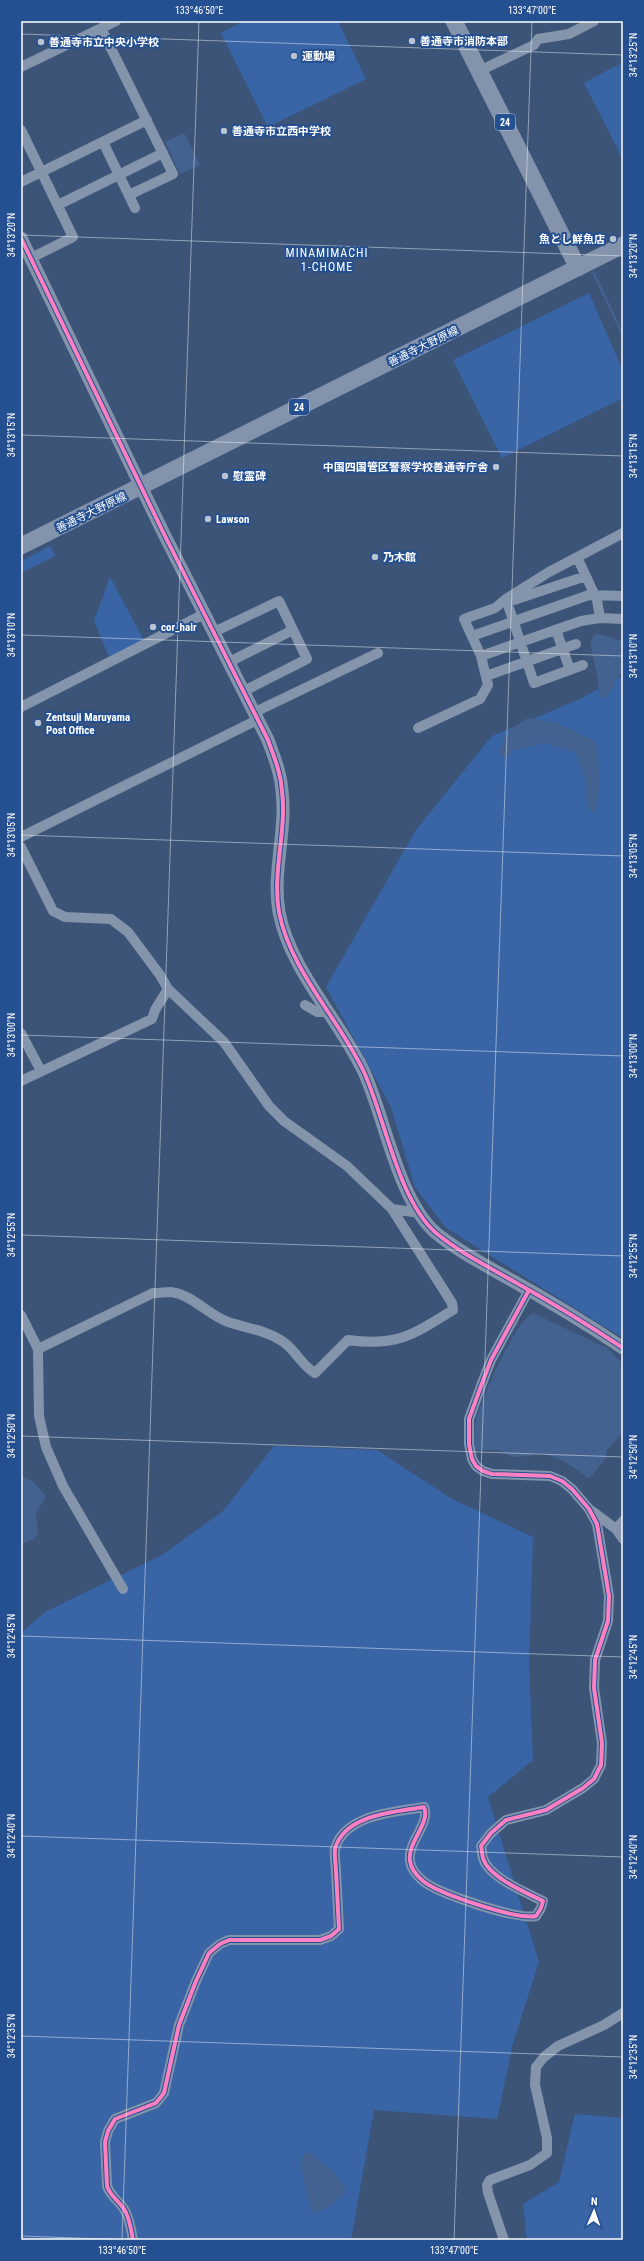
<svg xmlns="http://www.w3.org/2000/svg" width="644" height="2261" font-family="'Roboto Condensed','Noto Sans JP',sans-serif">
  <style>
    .green { fill: #3965a6 }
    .water { fill: #446290 }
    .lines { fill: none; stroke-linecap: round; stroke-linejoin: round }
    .stream { stroke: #446290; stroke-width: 2.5 }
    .minor { stroke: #8495ab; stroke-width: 10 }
    .tertiary { stroke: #8495ab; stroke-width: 13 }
    .primary { stroke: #8393ab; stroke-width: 17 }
    .cycleway-casing { stroke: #244f90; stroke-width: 6 }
    .cycleway { stroke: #ff80c0; stroke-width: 4 }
    .ticks { fill: none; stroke: #fff; stroke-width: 1; stroke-opacity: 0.45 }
    .poi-dot { fill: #bbc3d0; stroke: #244f90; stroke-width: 1.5 }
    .labels { text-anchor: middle; stroke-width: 4; stroke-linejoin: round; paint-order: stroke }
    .shield { fill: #244f90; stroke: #bdcade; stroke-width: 1 }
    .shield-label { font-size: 10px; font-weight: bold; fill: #fff }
    .poi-label { font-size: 11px; font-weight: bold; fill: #fff; stroke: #244f90; text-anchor: start }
    .street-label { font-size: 11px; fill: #fff; stroke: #244f90 }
    .neighbourhood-label { font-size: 12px; letter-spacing: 1px; fill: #fff; stroke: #244f90 }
    .neatline { fill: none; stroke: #fff; stroke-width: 1.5 }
    .ticks-label { font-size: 10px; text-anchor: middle; fill: #fff }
  </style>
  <rect width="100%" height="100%" fill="#3c5478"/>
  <path class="green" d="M244,21H338L366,79L268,127L221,33Z
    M623,62V159L584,83Z
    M589,293L623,371V398L502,458L453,360Z
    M50,546L55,556L21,573V561Z
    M110,577L145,642L110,659L94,621Z
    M623,676V1338L446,1228L415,1187L391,1107L326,987L416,830L492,736L580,699Z
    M274,1446L377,1450L452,1499L533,1537L529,1665L533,1760L488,1797L539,1962L513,2043L497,2119L374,2110L351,2240H21V1633L45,1612L162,1555L223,1511Z
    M575,2114L623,2118V2240H527L523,2204L559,2182Z"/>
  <path class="water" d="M184,133L200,165L180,174L165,142Z
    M596,633L623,641V673C614,680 613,690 604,699L599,697L598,680L590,642Z
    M528,718L555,722L596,742C598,767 603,790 594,814L587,806L586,780L575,752L544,743L512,751L505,758L498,752L508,731Z
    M533,1313L607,1348L623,1364V1433L607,1450L605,1459L589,1479C575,1467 554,1453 534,1453L531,1456L511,1457L499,1450H474C474,1440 474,1429 476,1420C481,1400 516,1319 533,1313Z
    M21,1475L33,1482L46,1496L36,1513L38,1534L34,1539L21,1544Z
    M309,2152C324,2164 340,2174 346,2192C337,2203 326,2209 312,2213L300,2164L304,2154Z"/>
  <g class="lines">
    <path class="stream" d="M593,272L623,335"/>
    <path class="minor" d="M101,28L173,174L129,195
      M21,67L116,21
      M479,71L534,45L538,39L569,34L594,21
      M21,130L73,237L31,258
      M103,142L135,208
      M21,182L147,120
      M58,205L163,153
      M577,557L597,600L600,618
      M507,602L534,683L583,665
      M508,602L586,576
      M556,630L570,670
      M214,632L279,601L307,659L244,691
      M472,636L589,595L623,596
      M481,656L581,621L600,618L623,619
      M229,662L293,630
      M486,676L576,644
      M21,707L204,614
      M255,712L378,653
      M418,728L480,699L488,685L481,656L464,619L495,608L506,599L549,572L623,533
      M21,837L259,719
      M21,847L53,911L65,917L111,919L128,932L160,975L168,989L224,1042L269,1106L284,1121L347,1166L392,1209L452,1303L453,1310C413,1335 396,1347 348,1340L315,1373C302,1366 295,1349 282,1341C265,1330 246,1328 228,1322C208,1315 193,1295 171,1292C166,1292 159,1293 153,1293L38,1349
      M305,1005L317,1012H328
      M21,1033L41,1071
      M21,1081L152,1019L155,1010L168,989
      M392,1209L420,1213
      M21,1315L38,1349L39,1416L46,1447L63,1486L123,1589
      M592,1511L616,1529L623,1539
      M616,1529L623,1521
      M133,2240C131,2230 130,2218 124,2209C118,2200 110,2196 107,2186L105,2142L108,2131L115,2119L156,2103L164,2093L179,2025L196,1981L209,1953L220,1944L229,1940H320L331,1936L339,1929C338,1909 337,1890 336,1871C336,1864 334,1856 335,1849C344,1814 396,1812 424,1807C431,1823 407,1842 410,1861C411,1869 417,1876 423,1881C439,1894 517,1920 536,1916L541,1908L543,1901C527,1893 488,1877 483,1858C482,1855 482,1850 481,1846L491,1833L506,1820L546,1810L583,1788L594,1779L601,1765L602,1743L594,1688L595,1660L608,1621L609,1596L597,1524L589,1509L572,1489L562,1481L550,1476L492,1474L483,1471L476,1466L472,1459L469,1444V1419L481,1386L491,1360L529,1290
      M504,2240L488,2193L487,2185L490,2180L530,2165L547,2153V2138L535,2085L536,2067L544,2057L558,2046L604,2025L623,2013"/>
    <path class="tertiary" d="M21,238L163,532L268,740C274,757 281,773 282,791C287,831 272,872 279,912C290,970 339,1019 364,1072C385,1118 398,1200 436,1233C459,1252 487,1266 513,1281C551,1302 587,1324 623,1348"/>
    <path class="primary" d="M454,21L578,268
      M21,546L623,245"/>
    <g class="cycleway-casing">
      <path id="cycleway" d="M21,238L163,532L268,740C274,757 281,773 282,791C287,831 272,872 279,912C290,970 339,1019 364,1072C385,1118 398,1200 436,1233C459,1252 487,1266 513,1281C551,1302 587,1324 623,1348
        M133,2240C131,2230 130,2218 124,2209C118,2200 110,2196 107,2186L105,2142L108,2131L115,2119L156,2103L164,2093L179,2025L196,1981L209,1953L220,1944L229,1940H320L331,1936L339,1929C338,1909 337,1890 336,1871C336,1864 334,1856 335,1849C344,1814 396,1812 424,1807C431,1823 407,1842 410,1861C411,1869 417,1876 423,1881C439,1894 517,1920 536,1916L541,1908L543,1901C527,1893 488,1877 483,1858C482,1855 482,1850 481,1846L491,1833L506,1820L546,1810L583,1788L594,1779L601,1765L602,1743L594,1688L595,1660L608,1621L609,1596L597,1524L589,1509L572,1489L562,1481L550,1476L492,1474L483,1471L476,1466L472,1459L469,1444V1419L481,1386L491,1360L529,1290"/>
    </g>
    <use href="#cycleway" class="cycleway"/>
  </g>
  <path class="ticks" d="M21,34L623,55M21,235L623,256M21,435L623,456M21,635L623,656M21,835L623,856M21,1035L623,1056M21,1235L623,1256M21,1436L623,1457M21,1636L623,1657M21,1836L623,1857M21,2036L623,2057M21,2236L130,2240M122,2240L199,21M454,2240L532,21"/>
  <g class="poi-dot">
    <circle cx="412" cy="41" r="4"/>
    <circle cx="41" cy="42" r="4"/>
    <circle cx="294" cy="56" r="4"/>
    <circle cx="224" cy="131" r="4"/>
    <circle cx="613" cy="239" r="4"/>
    <circle cx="496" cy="467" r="4"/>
    <circle cx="225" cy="476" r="4"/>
    <circle cx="208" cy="519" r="4"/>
    <circle cx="375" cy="557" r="4"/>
    <circle cx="153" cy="627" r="4"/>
    <circle cx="38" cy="723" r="4"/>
  </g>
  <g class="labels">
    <g class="shield">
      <rect x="495" y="114" width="20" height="16" rx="3"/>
      <rect x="289" y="399" width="20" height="16" rx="3"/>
    </g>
    <g class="shield-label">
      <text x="505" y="126">24</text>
      <text x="299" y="411">24</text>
    </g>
    <g class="poi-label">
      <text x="420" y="45">善通寺市消防本部</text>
      <text x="49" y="46">善通寺市立中央小学校</text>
      <text x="302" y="60">運動場</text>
      <text x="232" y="135">善通寺市立西中学校</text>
      <text x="605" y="243" text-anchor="end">魚とし鮮魚店</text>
      <text x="488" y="471" text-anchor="end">中国四国管区警察学校善通寺庁舎</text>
      <text x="233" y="480">慰霊碑</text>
      <text x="216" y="523">Lawson</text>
      <text x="383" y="561">乃木館</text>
      <text x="161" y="631">cor_hair</text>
      <text x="46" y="721">Zentsuji Maruyama<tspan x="46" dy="13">Post Office</tspan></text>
    </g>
    <g class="street-label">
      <text transform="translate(423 346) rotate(-26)" y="4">善通寺大野原線</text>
      <text transform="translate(91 512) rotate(-26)" y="4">善通寺大野原線</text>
    </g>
    <g class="neighbourhood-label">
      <text x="327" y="257">MINAMIMACHI<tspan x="327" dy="14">1-CHOME</tspan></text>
    </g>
  </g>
  <rect width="644" height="2261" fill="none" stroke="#244f90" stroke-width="44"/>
  <g transform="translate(594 2211) rotate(2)" stroke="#244f90" stroke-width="3" paint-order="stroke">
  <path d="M0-3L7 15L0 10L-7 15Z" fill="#ffffff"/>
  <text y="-6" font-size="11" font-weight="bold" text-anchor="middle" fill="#ffffff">N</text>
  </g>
  <rect x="22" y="22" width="600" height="2217" class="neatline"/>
  <g class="ticks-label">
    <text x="199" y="14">133°46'50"E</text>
    <text x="532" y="14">133°47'00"E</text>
    <text transform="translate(633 55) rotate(-90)" y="4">34°13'25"N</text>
    <text transform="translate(11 235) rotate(-90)" y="4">34°13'20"N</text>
    <text transform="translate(633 256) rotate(-90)" y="4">34°13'20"N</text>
    <text transform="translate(11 435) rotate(-90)" y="4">34°13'15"N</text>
    <text transform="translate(633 456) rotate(-90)" y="4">34°13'15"N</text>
    <text transform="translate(11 635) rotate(-90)" y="4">34°13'10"N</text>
    <text transform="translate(633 656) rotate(-90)" y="4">34°13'10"N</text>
    <text transform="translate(11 835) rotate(-90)" y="4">34°13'05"N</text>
    <text transform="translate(633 856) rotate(-90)" y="4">34°13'05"N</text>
    <text transform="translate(11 1035) rotate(-90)" y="4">34°13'00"N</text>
    <text transform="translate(633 1056) rotate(-90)" y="4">34°13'00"N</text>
    <text transform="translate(11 1235) rotate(-90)" y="4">34°12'55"N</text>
    <text transform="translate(633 1256) rotate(-90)" y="4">34°12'55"N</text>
    <text transform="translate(11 1436) rotate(-90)" y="4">34°12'50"N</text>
    <text transform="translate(633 1457) rotate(-90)" y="4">34°12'50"N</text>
    <text transform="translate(11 1636) rotate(-90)" y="4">34°12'45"N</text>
    <text transform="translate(633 1657) rotate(-90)" y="4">34°12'45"N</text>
    <text transform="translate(11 1836) rotate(-90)" y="4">34°12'40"N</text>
    <text transform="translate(633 1857) rotate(-90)" y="4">34°12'40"N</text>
    <text transform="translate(11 2036) rotate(-90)" y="4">34°12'35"N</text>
    <text transform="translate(633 2057) rotate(-90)" y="4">34°12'35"N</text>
    <text x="122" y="2254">133°46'50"E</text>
    <text x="454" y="2254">133°47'00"E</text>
  </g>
</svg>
